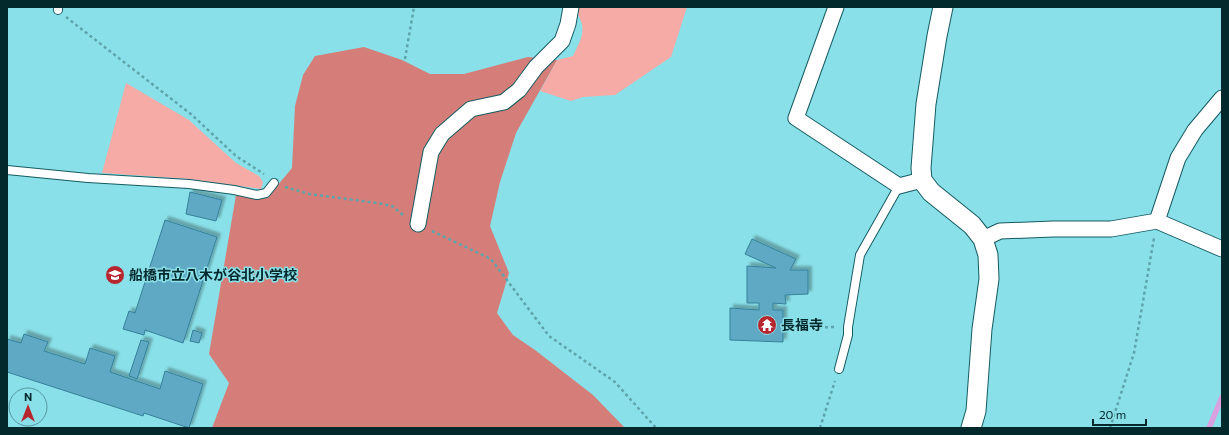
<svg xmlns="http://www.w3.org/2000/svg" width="1229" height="435" font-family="Commissioner,'Noto Sans JP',sans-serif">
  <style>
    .green { fill: #f6aba6 }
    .forest { fill: #d57e79 }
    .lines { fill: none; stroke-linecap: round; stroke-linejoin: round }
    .stream { stroke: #daa0e0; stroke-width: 5.5 }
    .building { fill: #5fa9c4; stroke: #35819a; filter: url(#shadow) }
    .service-casing { stroke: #145b61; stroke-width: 10 }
    .minor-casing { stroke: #145b61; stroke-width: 17 }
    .tertiary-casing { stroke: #145b61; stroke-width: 21 }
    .path { stroke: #5ea4ab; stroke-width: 2.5; stroke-dasharray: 3 3; stroke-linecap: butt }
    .service { stroke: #fff; stroke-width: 8 }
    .minor { stroke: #fff; stroke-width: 15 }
    .tertiary { stroke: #fff; stroke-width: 19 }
    .labels { text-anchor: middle; stroke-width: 3; stroke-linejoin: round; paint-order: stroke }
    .poi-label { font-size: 14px; font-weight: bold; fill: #03292d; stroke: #8ae0e8; text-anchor: start }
  </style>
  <defs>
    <filter id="shadow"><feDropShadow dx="3.5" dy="-3.5" stdDeviation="1" flood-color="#0004"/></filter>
  </defs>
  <rect width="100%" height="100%" fill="#8ae0e8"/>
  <path class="green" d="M578,7H687L671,57L615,95L583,97L571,101L540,91L557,60L573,56C581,39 588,29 576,12Z
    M126,83L189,120L236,163L259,176L263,182L261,189L189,179L102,173Z"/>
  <path class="forest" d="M364,47L402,60L430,74H464L528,57L557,60L516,133L500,182L490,226L509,273L497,313L513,335L535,350L593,395L625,428H212L229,383L209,354L236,195L259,199L267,198L292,168L295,106L303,75L315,56Z"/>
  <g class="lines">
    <path class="stream" d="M1209,428L1222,397"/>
  </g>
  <path class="building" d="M190,192L222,200L216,221L186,214Z
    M165,220L217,237L183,343L145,330L144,335L123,329L129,311L135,313Z
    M752,239L796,259L790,270H808V294L785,295L786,304L773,303V310H783V342L730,340V308L759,310V303H747V266L776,268L745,254Z
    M193,330L202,333L199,343L190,341Z
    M24,334L48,342L44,351L85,364L90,348L115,356L110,372L160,389L165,371L203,384L189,428L144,413L143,416L7,372V339L21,343Z
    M141,340L149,342L137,379L129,376Z"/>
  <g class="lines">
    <g class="service-casing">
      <path id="service" d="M58,10V7
        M7,170L88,178L189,184L234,190L257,195L266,193L274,183
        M839,369L848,335V327L860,255L899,186"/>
    </g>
    <g class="minor-casing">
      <path id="minor" d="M836,7L796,118L899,186L922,180
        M1157,221L1178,158L1195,130L1222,98
        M418,224L431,152L442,134L471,109L504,102L519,90L536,67L562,41L568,24L571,7
        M983,239L1000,231L1053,229H1111L1157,221L1222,249"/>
    </g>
    <g class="tertiary-casing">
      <path id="tertiary" d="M943,7L937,36L926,104L921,168L922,180L931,192L972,225L983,239L988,255L989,279L982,329L976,411L971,428"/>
    </g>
    <path class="path" d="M66,17L192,115L236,156L264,174
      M405,59L414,7
      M285,187L310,194L377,203L392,206L403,215
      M432,231L491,259L549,336L615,382L656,428
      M783,328L835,327
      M820,428L835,381
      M1110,428L1134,353L1154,238"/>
    <use href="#service" class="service"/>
    <use href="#minor" class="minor"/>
    <use href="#tertiary" class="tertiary"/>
  </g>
  <defs>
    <g id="school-disc" transform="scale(1)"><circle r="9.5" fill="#b7262f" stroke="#8ae0e8"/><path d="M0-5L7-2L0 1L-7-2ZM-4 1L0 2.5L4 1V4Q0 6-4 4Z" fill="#fff"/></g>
    <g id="temple-disc" transform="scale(1)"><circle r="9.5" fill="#b7262f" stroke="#8ae0e8"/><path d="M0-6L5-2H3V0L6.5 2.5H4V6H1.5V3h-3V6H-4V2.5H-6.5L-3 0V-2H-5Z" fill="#fff"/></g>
  </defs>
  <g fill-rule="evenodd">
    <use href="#school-disc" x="115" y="275"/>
    <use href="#temple-disc" x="767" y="325"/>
  </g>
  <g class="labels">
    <g class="poi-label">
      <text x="129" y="280">船橋市立八木が谷北小学校</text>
      <text x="781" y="330">長福寺</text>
    </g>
  </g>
  <rect width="1229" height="435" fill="none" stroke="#03292d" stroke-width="16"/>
  <g transform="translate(28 407)"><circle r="19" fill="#8ae0e8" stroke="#54979d"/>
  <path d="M0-3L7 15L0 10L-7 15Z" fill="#b7262f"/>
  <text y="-6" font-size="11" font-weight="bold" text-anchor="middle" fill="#03292d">N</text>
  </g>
  <path d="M1093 419v6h53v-6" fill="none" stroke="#03292d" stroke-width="2"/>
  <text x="1099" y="419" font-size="12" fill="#03292d" stroke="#8ae0e8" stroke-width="3" paint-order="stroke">20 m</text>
</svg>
